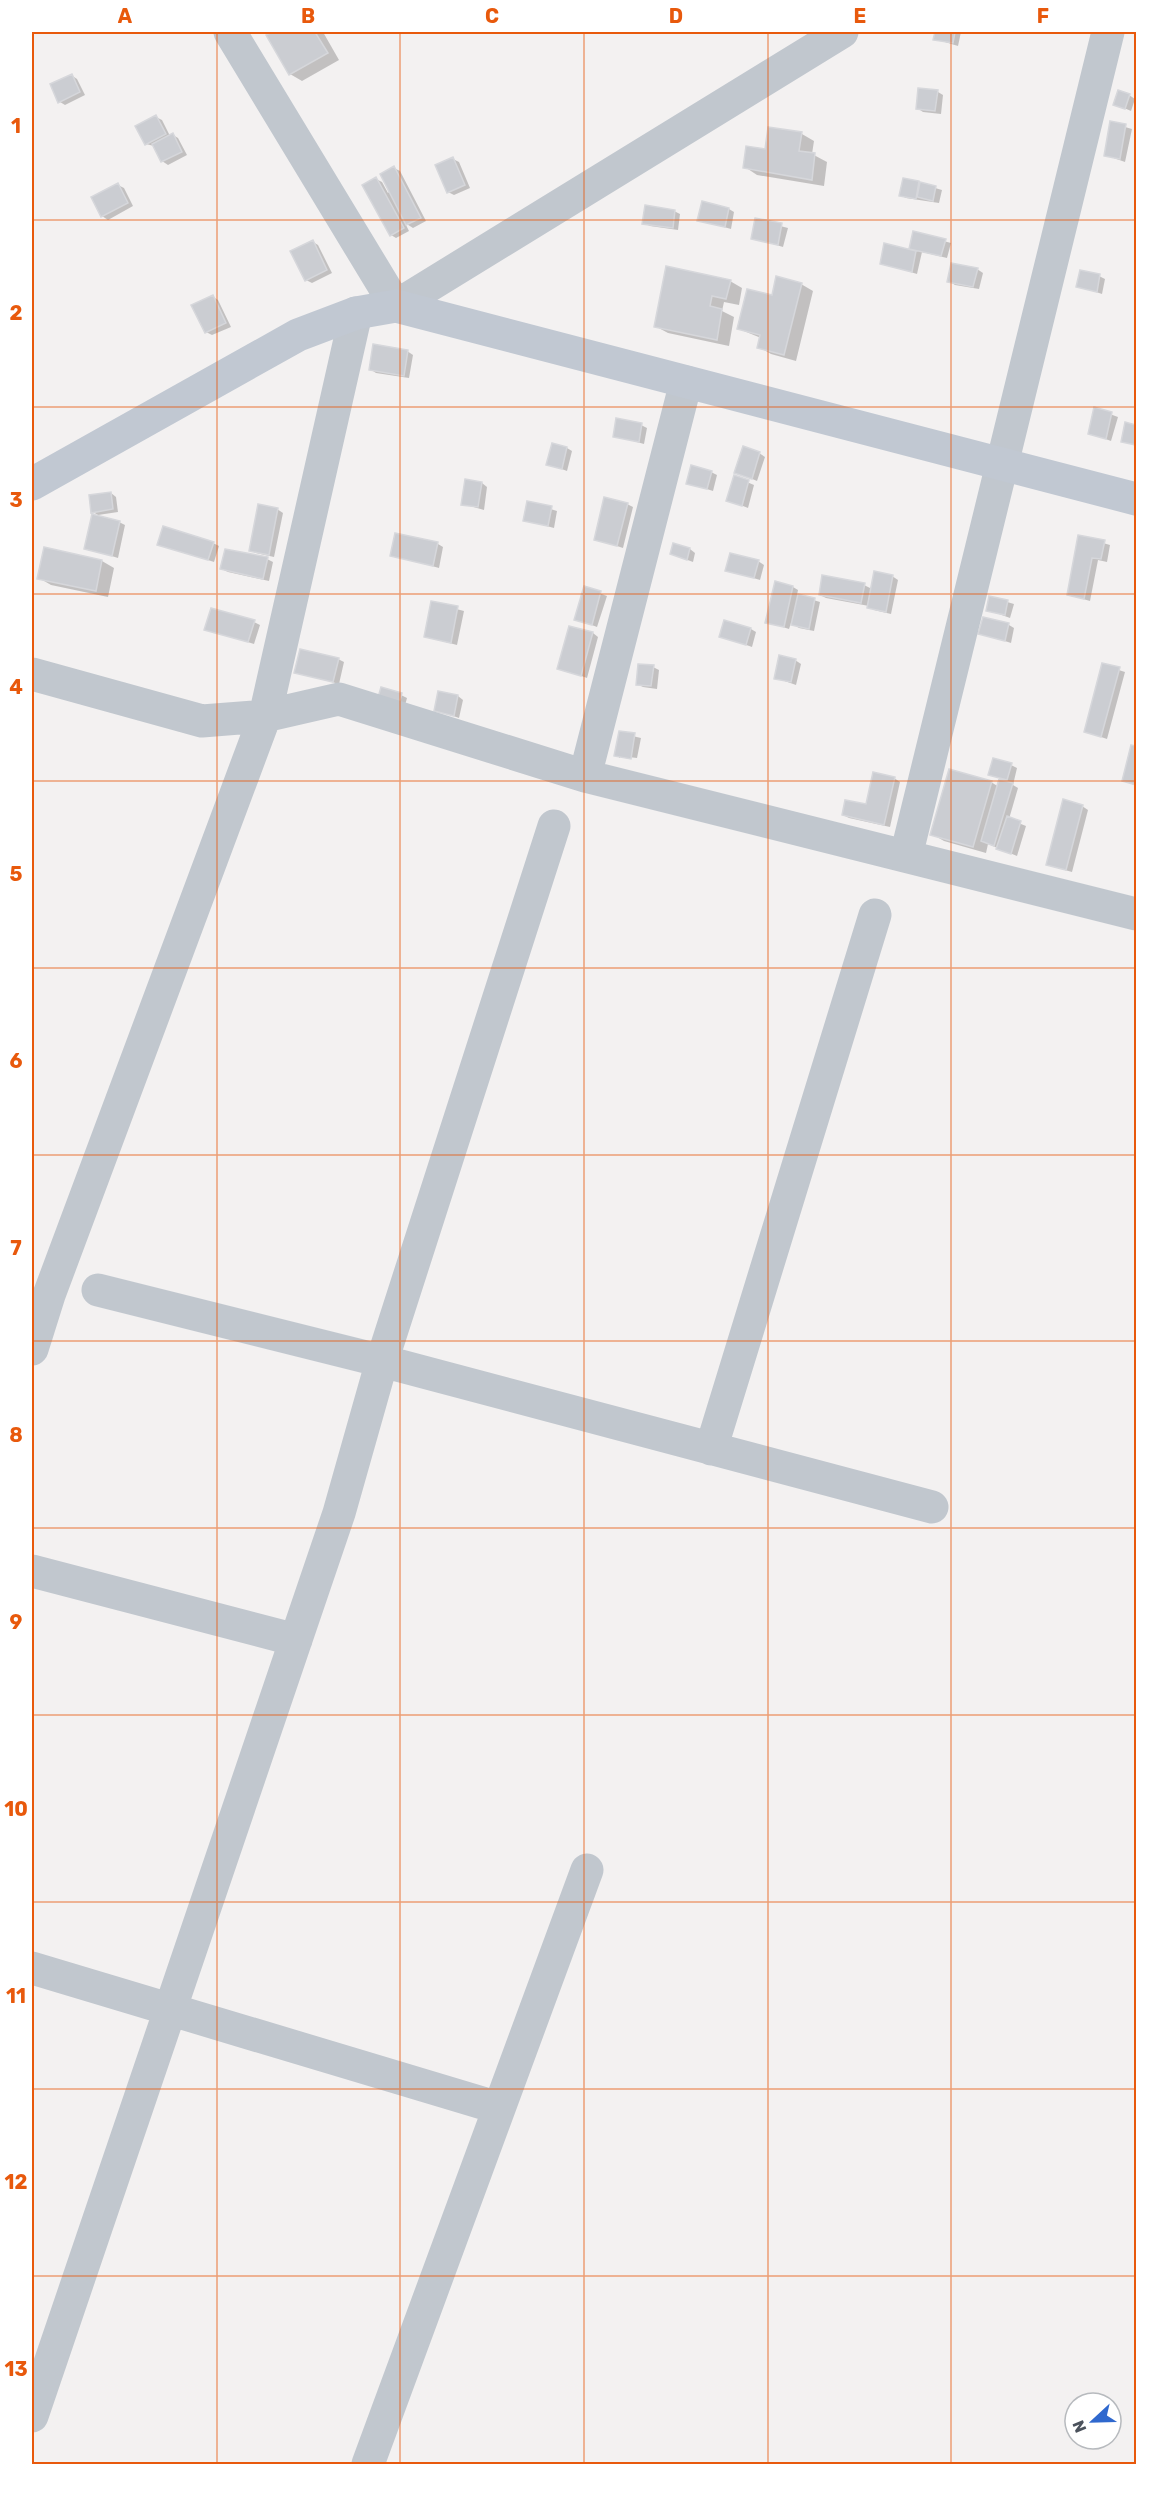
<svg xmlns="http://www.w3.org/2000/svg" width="1168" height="2496" font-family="Rubik,sans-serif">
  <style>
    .shadow { fill: #0003 }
    .building { fill: #cbcdd2; stroke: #d6d7db; stroke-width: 1.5 }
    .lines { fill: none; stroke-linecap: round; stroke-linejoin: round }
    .street { stroke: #c1c7ce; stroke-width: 33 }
    .secondary { stroke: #c1c8d2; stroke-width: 33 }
    .grid { fill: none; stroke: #e8590c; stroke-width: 1.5; stroke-opacity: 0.55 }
    .neatline { fill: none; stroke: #e8590c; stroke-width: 2 }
    .grid-label { font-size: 20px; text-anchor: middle; font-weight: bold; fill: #e8590c }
  </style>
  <rect width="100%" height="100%" fill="#f3f1f1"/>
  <path class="shadow" d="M276,32H323L339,60L302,81L290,74L268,36Z
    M936,32H961L958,46L935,39Z
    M71,75L77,79L85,95L65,105L60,102Z
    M938,92L943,95L941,114L923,112L917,108Z
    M1129,95L1135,99L1131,111L1115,104Z
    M156,117L162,120L170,136L173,135L178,138L187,155L168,165L162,161L154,146L146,144Z
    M1111,123L1132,129L1125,162L1105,155Z
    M802,134L814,141L812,154L827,162L824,186L757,175L745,167L766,150Z
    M453,159L459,162L470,188L454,195L448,192Z
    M394,168L400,171L426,221L413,228L405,223L409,231L396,238L391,235L376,179L382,182L388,193L390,191Z
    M904,179L942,190L939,203L906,198L900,195Z
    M118,185L124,188L133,206L108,220L102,216Z
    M729,209L734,212L731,229L699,220Z
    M674,211L680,214L678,230L650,226L644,223Z
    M757,220L788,228L783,247L753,238Z
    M914,233L951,243L947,258L922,252L917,274L881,263L910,250Z
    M313,242L318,245L332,273L312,283L306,280Z
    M977,269L983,273L979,289L955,285L949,281Z
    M1099,276L1105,279L1102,294L1078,286Z
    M730,281L742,288L739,305L724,302L722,311L734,317L729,346L668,333L655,326Z
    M801,284L813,291L796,361L771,354L759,347L761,338L739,329L773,297Z
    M213,297L218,300L231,327L212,335L206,332Z
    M407,351L413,355L409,378L376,373L370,369Z
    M1096,409L1118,417L1111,441L1089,433Z
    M1126,424L1136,426V446L1123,441Z
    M641,425L647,428L644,444L615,436Z
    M567,448L572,451L567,471L548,464Z
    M759,453L765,457L757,481L736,472Z
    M711,472L717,475L713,491L688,483Z
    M735,477L754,485L748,508L728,500Z
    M482,483L487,487L484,510L463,504Z
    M111,493L116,497L118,512L98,515L93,512Z
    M528,502L557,511L554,528L524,520Z
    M627,504L633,507L623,548L596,539Z
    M277,509L283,513L274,557L256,553L251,550Z
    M119,522L125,525L118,558L86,548Z
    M1079,536L1110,545L1107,562L1098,560L1090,601L1069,595Z
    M213,543L219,546L214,562L159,544Z
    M438,544L443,547L439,568L392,555Z
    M690,549L695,553L693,562L677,556Z
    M267,559L273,562L269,581L228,572L222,569Z
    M102,561L114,568L108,597L51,585L39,578Z
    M758,561L764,565L760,580L727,570Z
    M892,576L898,580L891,614L874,610L869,606L826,598L820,595L864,585L872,589Z
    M793,587L798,590L797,595L820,602L814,631L799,628L791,623L789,629L767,622Z
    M585,588L607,596L597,627L576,619Z
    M990,597L1014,604L1010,618L988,610Z
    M433,603L464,611L457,645L426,637Z
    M254,622L260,625L254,644L206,629Z
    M1009,625L1014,628L1011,643L980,633Z
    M751,629L756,632L752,647L721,636Z
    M593,633L598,637L587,678L559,668Z
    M338,659L344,662L339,684L296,672Z
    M795,660L801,664L796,685L776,678Z
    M1103,665L1125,672L1107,739L1086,732Z
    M653,667L659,670L657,689L643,687L637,684Z
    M401,695L407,698L404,709L378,700Z
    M458,696L463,700L459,718L436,710Z
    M620,733L641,738L637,758L620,756V758L616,755Z
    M1133,747L1136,748V786L1124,780Z
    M1011,765L1017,768L1013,785L1018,788L1009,819L1026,826L1017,856L988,844L986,853L944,841L932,834L991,782L999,787L1001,779L990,774Z
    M894,778L900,782L890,827L849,818L843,815L867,806Z
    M1082,806L1088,810L1072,872L1054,867L1048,864Z"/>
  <path class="building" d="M272,32H315L328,53L289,75L266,35Z
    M935,32H955L953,43L933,40Z
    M72,74L80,92L58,103L50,84Z
    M918,88L938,90L935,111L916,109Z
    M1118,90L1130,94L1125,109L1113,105Z
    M156,115L166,134L145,145L135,126Z
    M1110,121L1126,124L1120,159L1104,156Z
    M768,127L802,132L799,151L815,153L812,180L743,168L746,146L765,149Z
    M173,133L182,152L161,162L152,144Z
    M453,157L465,185L447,193L435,165Z
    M394,166L421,218L406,225L380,174Z
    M376,177L404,228L390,236L362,185Z
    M903,178L919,181L916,199L899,196Z
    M920,182L936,186L933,201L917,197Z
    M118,183L128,203L101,217L91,197Z
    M702,201L729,208L725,227L697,221Z
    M645,205L675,210L673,228L642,224Z
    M755,218L782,223L778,245L751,239Z
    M913,231L946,239L941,256L909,249Z
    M313,240L327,270L305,281L290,251Z
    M884,243L916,251L912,272L880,264Z
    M951,263L978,268L973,287L947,282Z
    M666,266L731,280L726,299L712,296L710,306L722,309L717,340L654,327Z
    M1080,270L1100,274L1097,292L1076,287Z
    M776,276L802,283L784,355L757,348L760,335L737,329L747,289L772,295Z
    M213,295L226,323L205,333L191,305Z
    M373,344L408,350L404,376L369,370Z
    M1094,407L1112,412L1106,439L1088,434Z
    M616,418L642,423L639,442L613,437Z
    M1125,422L1136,425V445L1121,442Z
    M552,443L567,447L562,469L546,465Z
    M743,446L760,452L752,479L734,473Z
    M691,465L712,471L707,489L686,484Z
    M734,475L749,480L742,506L726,501Z
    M465,479L482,482L478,507L461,505Z
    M111,492L113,509L91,513L89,495Z
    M604,497L628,503L617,546L594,540Z
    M527,501L552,506L548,526L523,521Z
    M258,504L278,508L269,555L249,551Z
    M92,514L120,521L112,556L84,549Z
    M163,526L214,542L208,560L157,545Z
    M395,533L438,542L433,566L390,556Z
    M1078,535L1105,540L1101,559L1092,558L1084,599L1067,595Z
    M673,543L690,548L687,560L670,554Z
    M44,547L102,560L96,591L37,579Z
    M225,549L268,557L263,579L220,569Z
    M730,553L759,560L754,578L725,571Z
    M874,571L893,575L886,612L867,608Z
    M822,575L865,583L861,603L819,595Z
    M775,581L793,586L784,627L765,623Z
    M584,586L601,591L592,625L574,620Z
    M798,594L815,598L809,629L791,625Z
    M989,596L1008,600L1005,615L986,611Z
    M431,601L458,606L451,643L424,637Z
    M211,608L255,620L248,642L204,630Z
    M983,617L1009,623L1005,641L978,634Z
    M724,620L751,628L746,645L719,637Z
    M569,626L593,632L581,676L557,669Z
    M300,649L339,658L333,682L294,673Z
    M779,655L796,659L791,682L774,679Z
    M1102,663L1120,667L1101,737L1084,732Z
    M638,664L654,665L651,686L636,685Z
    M381,687L402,693L398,707L377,701Z
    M438,691L458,695L454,716L434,711Z
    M619,731L635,733L631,759L614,756Z
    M1131,745L1136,746V785L1122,781Z
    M993,758L1012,763L1007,780L988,775Z
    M949,769L992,781L973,847L930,835Z
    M873,772L895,777L884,825L842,815L845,800L866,804Z
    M999,779L1013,783L994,846L981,841Z
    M1063,799L1083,805L1066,870L1046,865Z
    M1007,816L1021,821L1011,854L996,849Z"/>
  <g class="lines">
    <path class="street" d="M230,32L396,306L842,32
      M32,674L202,721L265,716L339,699L585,776L1136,914
      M585,776L686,382
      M906,856L1108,32
      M98,1290L382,1361L932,1507
      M32,1349L49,1295L265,716L356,313
      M711,1449L875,915
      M32,1571L296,1640
      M32,1968L499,2108
      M32,2416L339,1513L382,1361L554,826
      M368,2464L587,1870"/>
    <path class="secondary" d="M32,484L298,335L356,313L396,306L1136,499"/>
  </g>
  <path class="grid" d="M217,32V2464M400,32V2464M584,32V2464M768,32V2464M951,32V2464M32,220H1136M32,407H1136M32,594H1136M32,781H1136M32,968H1136M32,1155H1136M32,1341H1136M32,1528H1136M32,1715H1136M32,1902H1136M32,2089H1136M32,2276H1136"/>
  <rect width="1168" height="2496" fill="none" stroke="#ffffff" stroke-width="66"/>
  <g transform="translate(1093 2421) rotate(248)"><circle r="28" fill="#ffffff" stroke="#b7babe" stroke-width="1.5"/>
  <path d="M0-4.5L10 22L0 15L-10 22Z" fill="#2f68ce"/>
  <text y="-9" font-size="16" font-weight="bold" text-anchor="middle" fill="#4b525c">N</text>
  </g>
  <rect x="33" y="33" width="1102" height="2430" class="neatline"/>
  <g class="grid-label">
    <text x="125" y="23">A</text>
    <text x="308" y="23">B</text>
    <text x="492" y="23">C</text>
    <text x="676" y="23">D</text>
    <text x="860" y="23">E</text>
    <text x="1043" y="23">F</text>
    <text x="16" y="133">1</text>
    <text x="16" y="320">2</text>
    <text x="16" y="507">3</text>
    <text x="16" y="694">4</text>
    <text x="16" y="881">5</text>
    <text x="16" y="1068">6</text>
    <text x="16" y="1255">7</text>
    <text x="16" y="1442">8</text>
    <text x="16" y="1629">9</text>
    <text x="16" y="1816">10</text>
    <text x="16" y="2003">11</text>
    <text x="16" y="2189">12</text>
    <text x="16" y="2376">13</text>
  </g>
</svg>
